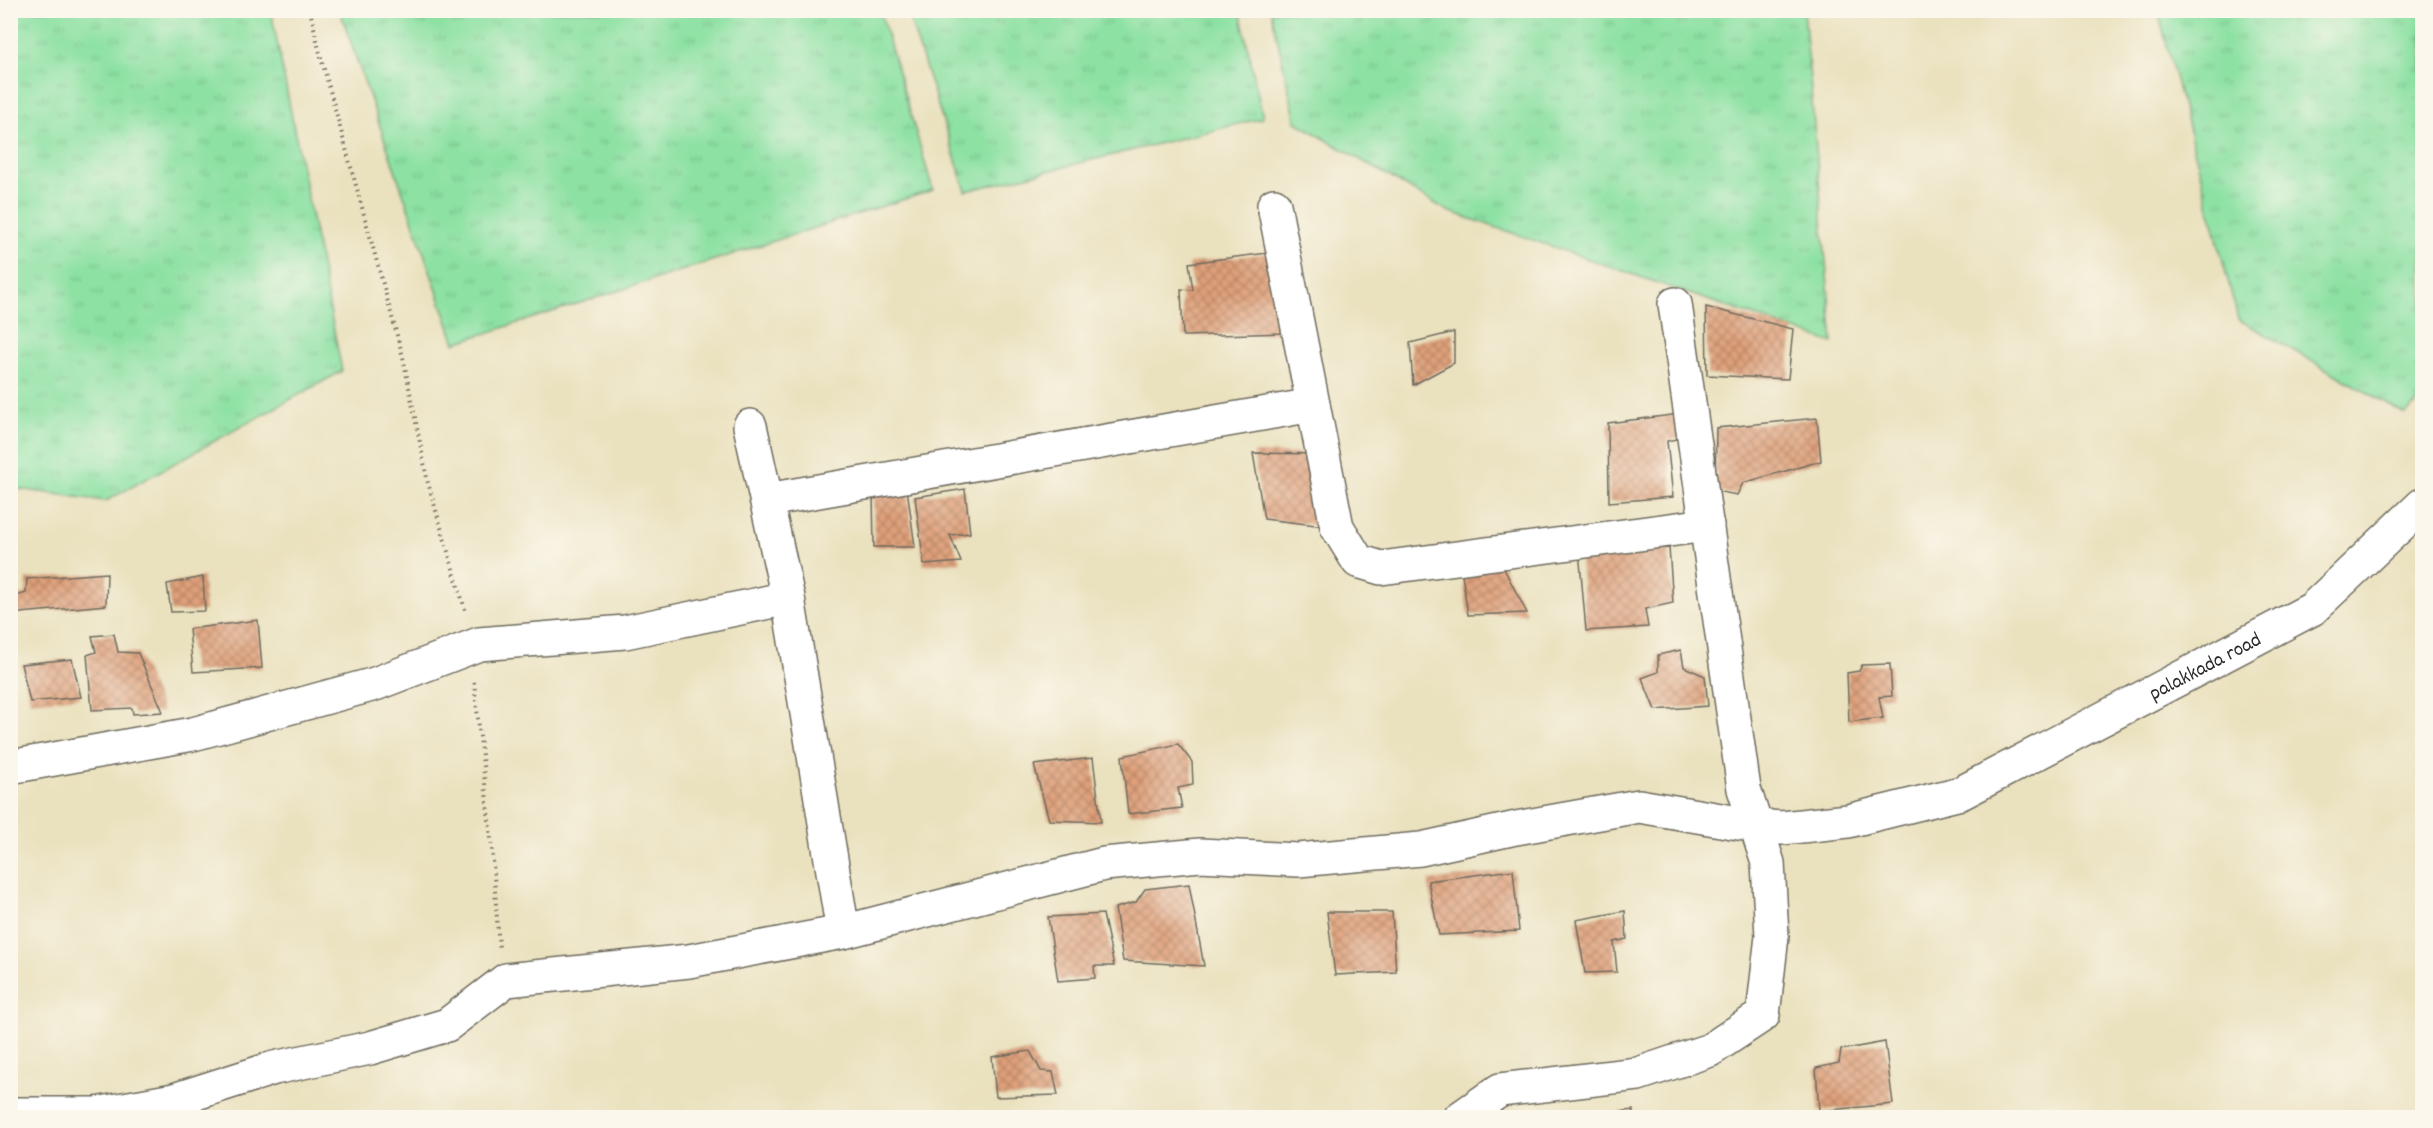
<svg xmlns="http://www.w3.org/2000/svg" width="2433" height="1128" font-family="Dekko,sans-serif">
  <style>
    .grass { fill: url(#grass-tufts); stroke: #5c8667; stroke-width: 1.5 }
    .building { fill: url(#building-cross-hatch) }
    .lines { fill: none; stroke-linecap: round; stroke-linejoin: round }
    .minor-casing { stroke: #6e6b5e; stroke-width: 36 }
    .path { stroke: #6e6b5e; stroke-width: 4; stroke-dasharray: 1.5 4.5; stroke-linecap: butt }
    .minor { stroke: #fff; stroke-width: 33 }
    .labels { text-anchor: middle; stroke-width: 4.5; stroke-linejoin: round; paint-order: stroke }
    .street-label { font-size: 21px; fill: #2b2b2b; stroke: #fbf7ec }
  </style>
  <defs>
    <pattern id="grass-tufts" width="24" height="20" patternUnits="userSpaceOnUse" patternTransform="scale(1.5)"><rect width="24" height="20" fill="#8ce1a3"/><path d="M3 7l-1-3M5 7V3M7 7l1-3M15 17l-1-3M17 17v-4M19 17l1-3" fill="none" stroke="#79c18c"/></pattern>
    <pattern id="building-cross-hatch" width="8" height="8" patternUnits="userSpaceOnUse" patternTransform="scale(1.5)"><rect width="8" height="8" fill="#dfa07a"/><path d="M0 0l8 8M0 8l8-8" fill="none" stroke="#b58364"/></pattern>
  </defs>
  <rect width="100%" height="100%" fill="#fbf7ec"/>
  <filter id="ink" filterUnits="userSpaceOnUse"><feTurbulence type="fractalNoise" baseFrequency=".0167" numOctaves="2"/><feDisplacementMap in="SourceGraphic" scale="12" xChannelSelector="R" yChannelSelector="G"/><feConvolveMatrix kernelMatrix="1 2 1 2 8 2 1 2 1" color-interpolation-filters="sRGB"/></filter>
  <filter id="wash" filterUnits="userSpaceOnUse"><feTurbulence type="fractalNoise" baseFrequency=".008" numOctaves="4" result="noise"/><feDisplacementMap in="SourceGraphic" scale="24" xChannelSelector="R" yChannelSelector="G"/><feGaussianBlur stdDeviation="1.35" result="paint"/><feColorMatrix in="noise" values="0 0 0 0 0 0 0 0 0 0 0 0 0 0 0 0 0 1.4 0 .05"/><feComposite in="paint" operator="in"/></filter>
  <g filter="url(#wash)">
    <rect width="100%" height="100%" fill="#eae1be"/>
    <path class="grass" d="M11,10L271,11L342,371L106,501L11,488Z
      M340,11H880L933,190L455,343Z
      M907,11H1240L1263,118L966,191Z
      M1271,11H1804L1833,343L1448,211L1296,122Z
      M2158,11H2422V399L2405,414L2238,319Z"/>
    <g id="blocks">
      <path class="building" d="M1275,252L1284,333L1183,336L1181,289L1193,290L1189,263Z
        M1706,307L1793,329L1788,379L1707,375Z
        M1454,332V363L1413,385L1410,343Z
        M1680,414L1681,438L1667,441L1673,497L1609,502L1608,423Z
        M1817,418L1821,461L1743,483L1737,495L1715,491L1716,428Z
        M1253,453L1331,454L1342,528L1264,519Z
        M907,488L915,547H874L873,492Z
        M965,489L970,533L950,535L961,562L924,565L915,497Z
        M1669,548L1673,603L1645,609L1648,627L1586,631L1579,550Z
        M1502,565L1527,613L1468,615L1462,574Z
        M107,573L106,605L10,614V598L26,593L27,579Z
        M203,577L205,611L171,612L167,584Z
        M258,620L262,668L193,672L189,629Z
        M114,634L118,652L138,653L163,712L133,714L132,708L92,710L87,655L96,652L92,636Z
        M1681,650L1684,667L1705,676L1708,706L1655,710L1642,678L1658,672V655Z
        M72,659L81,697L30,702L21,664Z
        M1890,664L1892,696L1879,697L1883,718L1849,722L1847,673L1859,671L1862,665Z
        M1178,744L1192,762L1193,785L1178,788L1182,808L1128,814L1122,756Z
        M1093,758L1101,822L1049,820L1034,765Z
        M1513,870L1519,931L1439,935L1428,881Z
        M1189,884L1204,966L1123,961L1115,908L1136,902L1145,889Z
        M1625,911L1627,939L1614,942L1617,972L1585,973L1576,920Z
        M1327,912H1392L1396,972L1335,975Z
        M1103,914L1114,966H1094L1095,978L1058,981L1048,917Z
        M1885,1042L1893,1104L1819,1111L1816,1068L1839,1063L1841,1050Z
        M1030,1051L1041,1071L1053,1072L1058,1095L996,1097L992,1057Z
        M1633,1110V1118H1587V1116Z"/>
    </g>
  </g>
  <g filter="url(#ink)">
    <use href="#blocks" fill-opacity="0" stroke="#6e6b5e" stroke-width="1.5"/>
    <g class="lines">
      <g class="minor-casing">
        <g id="minor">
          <path d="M1274,205L1337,527L1358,561L1381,568L1707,525"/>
          <path d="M767,500L1313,405"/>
          <path d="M788,598L843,932"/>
          <path d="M10,767L193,734L375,684L479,644L625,632L788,598L750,426"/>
          <path id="s1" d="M10,1114H96L174,1100L274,1068L370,1048L447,1025L506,980L689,961L843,932L1104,864L1200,855L1298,860L1421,849L1516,828L1639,806L1756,826L1782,828L1848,821L1961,793L2312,609L2422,505"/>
          <path d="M1460,1118L1500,1090L1638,1074L1710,1050L1763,1015L1772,936L1768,863L1744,789L1675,304"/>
        </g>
      </g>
      <path class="path" d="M310,10L320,54L403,357L428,483L466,613
        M474,682L492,848L499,947"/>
      <use href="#minor" class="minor"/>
    </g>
  </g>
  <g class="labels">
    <g class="street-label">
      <text dy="7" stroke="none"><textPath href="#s1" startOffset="2276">palakkada road</textPath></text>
    </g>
  </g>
  <rect width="2433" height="1128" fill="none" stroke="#fbf7ec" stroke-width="36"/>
</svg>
